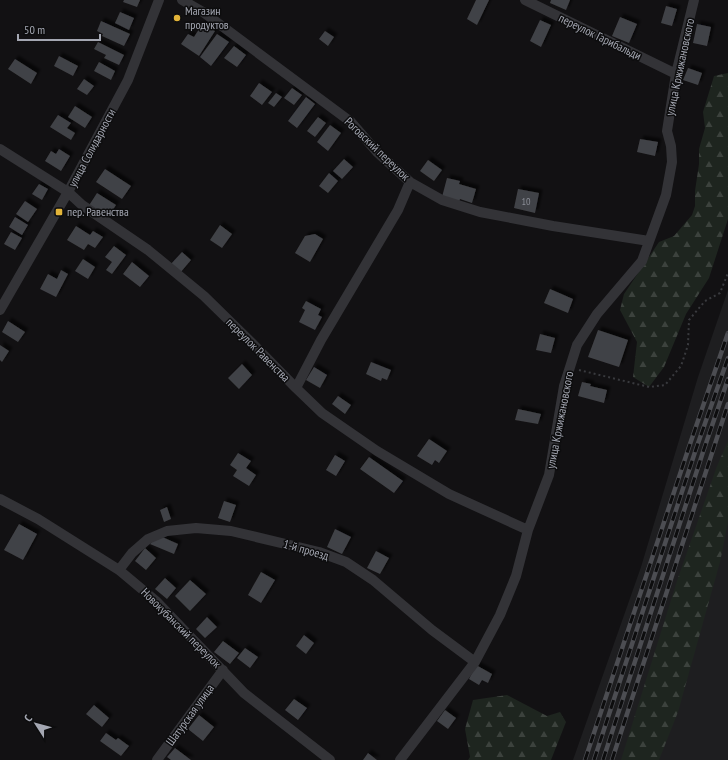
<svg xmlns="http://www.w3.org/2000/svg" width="728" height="760" font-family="'PT Sans Narrow',sans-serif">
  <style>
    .built { fill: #1e1e20 }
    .forest { fill: url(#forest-firs) }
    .building { fill: #414246; filter: url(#shadow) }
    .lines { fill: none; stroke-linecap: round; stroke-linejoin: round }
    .path { stroke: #393a3e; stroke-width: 2; stroke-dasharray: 2 3; stroke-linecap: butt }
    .street { stroke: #333337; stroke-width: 10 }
    .rail-casing { stroke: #4c4d52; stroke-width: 4.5 }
    .rail { stroke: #0d0d0e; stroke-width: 3; stroke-dasharray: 9; stroke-linecap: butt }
    .poi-dot { fill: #e3b439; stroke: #0d0d0e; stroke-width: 1.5 }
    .labels { text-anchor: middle; stroke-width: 3; stroke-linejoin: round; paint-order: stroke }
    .number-label { font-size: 10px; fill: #8b8e97 }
    .poi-label { font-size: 12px; fill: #a4a7b2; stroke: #0d0d0e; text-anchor: start }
    .street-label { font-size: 12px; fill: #a4a7b2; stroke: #0d0d0e }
  </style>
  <defs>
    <pattern id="forest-firs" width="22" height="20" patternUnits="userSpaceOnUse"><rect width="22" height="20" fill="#1e251f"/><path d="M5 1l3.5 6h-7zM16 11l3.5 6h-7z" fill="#3c423d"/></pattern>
    <filter id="shadow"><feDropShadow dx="3.5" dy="-3.5" stdDeviation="1" flood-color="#0009"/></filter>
  </defs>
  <rect width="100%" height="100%" fill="#121113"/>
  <path class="built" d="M728,290V760H573L641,567L698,377Z"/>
  <path class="forest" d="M728,73V219L709,278L686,314L664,367L649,387L633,377L637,342L620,310L624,294L659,242L674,236L692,215L695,206V191L699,164V149L705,128L703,112L714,76Z
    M728,441V522L720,562L678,712L659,760H621L677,581L717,466Z
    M507,695L547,716L560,712L566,722L551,760H468L470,757L465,729L473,700Z"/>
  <path class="building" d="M124,0H140L137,7L123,2Z
    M476,0H489L477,25L467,19Z
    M551,0H570L566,10L550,3Z
    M666,6L677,9L672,26L661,23Z
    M120,12L134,18L129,30L115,23Z
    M620,17L637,24L629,43L612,36Z
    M540,20L551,25L541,47L530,41Z
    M101,21L130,34L124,46L102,36L103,34L97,31Z
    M203,23L215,31L199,56L181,44L188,34L194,37Z
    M697,24L711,27L707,46L693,43Z
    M325,31L334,37L328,46L319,39Z
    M217,34L229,42L211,66L200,57Z
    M98,42L124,55L119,65L104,58L106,55L94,49Z
    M234,46L246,55L237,67L224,58Z
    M59,56L78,66L73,76L54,66Z
    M15,59L37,73L31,84L8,69Z
    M99,62L115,71L111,80L94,71Z
    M688,68L702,73L698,85L683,80Z
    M84,79L94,86L87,95L77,89Z
    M259,83L272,92L262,105L250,96Z
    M292,88L302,95L294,105L284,98Z
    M276,93L282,97L274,107L268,103Z
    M306,97L315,104L297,128L288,121Z
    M75,106L92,117L85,128L68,117Z
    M58,115L71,123L67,128L75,133L71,140L50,127Z
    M318,117L326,123L315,137L307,131Z
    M330,125L341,133L328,151L317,142Z
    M640,139L658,142L655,156L637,152Z
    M59,149L70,156L61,171L45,161L51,151L56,154Z
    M344,159L353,167L342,179L333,171Z
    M428,160L442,170L434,181L420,171Z
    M105,169L131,186L122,199L96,182Z
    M329,173L338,181L328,193L319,186Z
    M447,178L460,181L459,184L476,189L472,203L460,199L459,202L442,197Z
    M39,184L48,189L42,200L32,194Z
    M518,189L539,193L535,213L514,208Z
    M97,193L116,205L107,219L88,207Z
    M25,201L37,209L28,222L16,214Z
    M15,217L28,225L22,235L9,227Z
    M220,225L232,234L222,248L210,240Z
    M76,226L90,235L93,231L103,237L95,248L88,244L84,250L67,240Z
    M11,232L22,238L15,250L4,244Z
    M315,234L323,239L310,262L295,253L305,236Z
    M114,246L126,255L112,274L106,270L112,262L105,257Z
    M182,252L191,260L180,273L170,265Z
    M83,259L95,267L88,279L75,271Z
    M132,262L149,276L140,287L123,274Z
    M61,270L68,274L56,297L40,289L48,274L57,279Z
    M550,289L573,299L568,313L544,303Z
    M306,301L321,309L318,315L322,317L315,330L299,322L305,310L302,308Z
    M8,321L25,332L18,342L2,332Z
    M598,330L628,340L619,367L588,357Z
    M540,334L555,338L551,353L536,350Z
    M0,345L9,351L2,362L0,360Z
    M371,362L391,370L387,380L382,378L381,381L366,374Z
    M242,364L252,375L239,389L228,378Z
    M314,367L327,375L320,388L306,380Z
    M582,382L591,384L590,386L607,390L604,403L578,396Z
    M338,396L351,405L345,414L332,404Z
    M518,409L541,414L538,424L515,420Z
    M429,439L447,451L439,463L435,460L432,465L417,456Z
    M238,453L251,461L246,468L256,475L249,486L233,476L237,470L230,465Z
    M335,455L345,461L336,476L326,470Z
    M369,457L403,481L394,493L360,469Z
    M224,501L236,505L230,522L218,518Z
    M167,507L171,519L164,522L160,510Z
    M19,524L37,534L23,560L4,550Z
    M335,529L351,537L342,554L327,547Z
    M160,536L178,544L174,554L150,544L156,538Z
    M145,548L156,558L146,570L135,561Z
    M376,551L389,558L380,574L367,568Z
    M261,572L275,580L261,603L248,595Z
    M165,578L176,588L167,599L155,589Z
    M190,580L206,594L190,611L175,596Z
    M207,617L217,627L205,638L196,629Z
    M304,635L314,643L306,654L296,646Z
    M223,641L239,653L230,664L214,652Z
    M245,648L258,657L250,668L237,658Z
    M476,665L492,674L488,683L482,680L479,685L469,679Z
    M294,699L307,708L298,720L285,710Z
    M94,705L109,718L102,727L86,714Z
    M445,710L456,718L448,729L437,721Z
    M199,715L214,727L203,741L188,729Z
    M106,733L116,740L118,738L129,746L121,756L100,741Z
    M175,748L191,760H171L167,757Z
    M368,753L377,760H363Z"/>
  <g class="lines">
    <path class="path" d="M579,370L649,387L665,385L681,366L688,345L689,320L705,301L720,293L728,273"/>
    <path class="street" d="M182,0L203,12L351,122L377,152L410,182L442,200L480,212L553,226L649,241
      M525,0L676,74
      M0,149L68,192L82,205L148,250L204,296L253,344L296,388L322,413L377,451L449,494L528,530
      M0,310L68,192L128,80L159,0
      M296,388L321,340L398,210L410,182
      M0,499L38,519L119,570L156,601L244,693L330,760
      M119,570L132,553L148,539L167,531L196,528L231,531L319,552L346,562L373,580L432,630L475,662
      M157,760L223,670
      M400,760L475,662L500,615L516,576L528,530L549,475L564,386L577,345L597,314L642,261L666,195L672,162L671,146L667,131L676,74L694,0"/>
    <g class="rail-casing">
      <path id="rail" d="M585,760L689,447L728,333
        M594,760L696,449L728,358
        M603,760L703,452L728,379
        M612,760L728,404"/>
    </g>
    <use href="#rail" class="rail"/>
  </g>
  <g class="poi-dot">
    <circle cx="177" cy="18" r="4"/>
    <rect x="55" y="208" width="8" height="8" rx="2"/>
  </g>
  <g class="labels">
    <g class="number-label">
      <text x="526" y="205">10</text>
    </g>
    <g class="poi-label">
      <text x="185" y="15">Магазин<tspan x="185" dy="14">продуктов</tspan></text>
      <text x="67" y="216">пер. Равенства</text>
    </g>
    <g class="street-label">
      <text transform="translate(600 37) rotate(26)" y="4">переулок Гарибальди</text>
      <text transform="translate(680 67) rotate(-78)" y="4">улица Кржижановского</text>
      <text transform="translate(92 148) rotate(-62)" y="4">улица Солидарности</text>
      <text transform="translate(377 149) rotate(44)" y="4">Роговский переулок</text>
      <text transform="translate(258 350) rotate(45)" y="4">переулок Равенства</text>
      <text transform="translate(560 420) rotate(-79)" y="4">улица Кржижановского</text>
      <text transform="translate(306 550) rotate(16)" y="4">1-й проезд</text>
      <text transform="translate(181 628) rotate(45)" y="4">Новокубанский переулок</text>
      <text transform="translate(190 715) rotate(-54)" y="4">Шатурская улица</text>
    </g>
  </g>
  <g transform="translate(36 724) rotate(306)" stroke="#0d0d0e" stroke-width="3" paint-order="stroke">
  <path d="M0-3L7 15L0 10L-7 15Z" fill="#a4a7b2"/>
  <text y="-6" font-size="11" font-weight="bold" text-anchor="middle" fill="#a4a7b2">С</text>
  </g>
  <path d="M18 34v6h82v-6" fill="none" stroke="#a4a7b2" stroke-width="2"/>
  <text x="24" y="34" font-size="12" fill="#a4a7b2" stroke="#0d0d0e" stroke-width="3" paint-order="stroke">50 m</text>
</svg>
